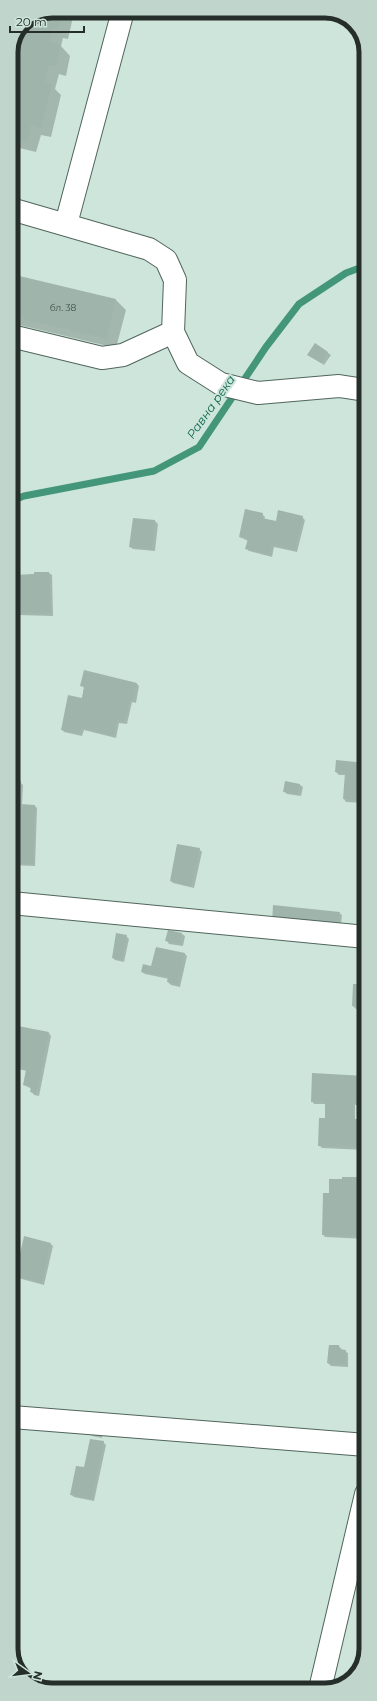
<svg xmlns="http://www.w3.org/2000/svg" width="377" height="1701" font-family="Montserrat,sans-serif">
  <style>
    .shadow { fill: #0003 }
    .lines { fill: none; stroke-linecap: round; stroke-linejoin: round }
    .stream { stroke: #43967a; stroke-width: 7 }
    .building { fill: #9fb5ac }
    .minor-casing { stroke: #50655c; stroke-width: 24 }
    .minor { stroke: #fff; stroke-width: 22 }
    .labels { text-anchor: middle; stroke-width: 4; stroke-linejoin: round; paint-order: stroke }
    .number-label { font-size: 9px; fill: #44504a }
    .water-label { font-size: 12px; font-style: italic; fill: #0c674e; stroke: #cee5db }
    .rim { fill: none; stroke: #252e2a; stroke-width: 5 }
  </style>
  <rect width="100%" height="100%" fill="#cee5db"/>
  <path class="shadow" d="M52,11H68L73,17L68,39L63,38L61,46L70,56L66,76L59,74L55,89L61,95L51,137L41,135L36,152L11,146V52L23,23Z
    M11,275L116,300L126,310L116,348L11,323Z
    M315,344L331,355L324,365L309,355Z
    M262,514L265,517L264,520L276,522L302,517L305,520L297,552L274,547L272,557L249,551L246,548L248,541L240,537Z
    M134,519L155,521L158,524L155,551L133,549L130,547Z
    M49,573L52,575L53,616L19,615L16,612L15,576Z
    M137,684L139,686L136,703L132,702L127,724L119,723L116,738L84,730L82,736L64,732L62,729L82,699L84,688L82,685Z
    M366,764V803L346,802L344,799L346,775H339L336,772Z
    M11,782H20L23,785L22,805L35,806L37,808L35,866L11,865Z
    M286,782L300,785L303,787L301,796L287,794L284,791Z
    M199,849L202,852L194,888L173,883L171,881Z
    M274,906L339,913L342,915L340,933Z
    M182,934L185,936L183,946L169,944L167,941Z
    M126,936L129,939L124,962L115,960L113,958Z
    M184,953L187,956L180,987L171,985L168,982L169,979L145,974L142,972Z
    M366,965V1010L356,1009L353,1006L361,985Z
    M49,1033L51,1036L39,1096L34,1095L32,1092V1089L24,1085L27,1071L13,1068L11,1060Z
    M364,1077L366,1106L355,1105V1120H366V1150L322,1148L319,1145L326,1119V1104H314L312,1101Z
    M366,1178V1239L325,1237L323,1234L330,1194Z
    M51,1244L53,1246L44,1285L18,1278L16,1276Z
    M329,1346H339L342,1350L348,1353V1367L331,1366L328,1363Z
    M106,1417L102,1438L92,1436L89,1434Z
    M103,1442L106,1445L94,1501L74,1497L71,1494Z"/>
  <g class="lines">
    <path class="stream" d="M11,501L24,496L154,471L199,447L266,347L299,304L346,273L365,266"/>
  </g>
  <path class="building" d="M52,11H62L58,29L53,28L50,42L61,45L56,66L49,65L45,82L52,84L41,128L31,125L27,143L11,139V52L23,23Z
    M11,274L116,299L107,339L11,316Z
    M315,343L328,352L321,363L307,355Z
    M245,509L263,513L262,518L276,521L278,510L303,516L295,550L272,545L270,555L245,549L248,539L239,537Z
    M133,518L155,520L152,549L129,547Z
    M34,572H49L51,613H15L14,575L34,574Z
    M84,670L137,683L133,701L130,700L125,722L117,720L114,736L81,728L80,734L61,730L68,695L82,698L84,687L80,686Z
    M336,760L366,763V801L343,799L345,773L335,772Z
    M11,781H21L20,804L35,805L33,864L11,863Z
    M285,781L300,784L298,794L283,792Z
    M177,844L200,848L191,886L170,881Z
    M273,905L340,912L338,931L272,924Z
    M168,930L182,933L180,944L165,941Z
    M116,933L127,935L122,960L112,958Z
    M156,947L185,953L178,985L167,982L168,977L141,972L143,964L151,966Z
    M362,963L366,964V1007L352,1006L353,984H360Z
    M18,1026L49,1032L36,1094L30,1092L31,1087L23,1085L26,1070L11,1066V1056Z
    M312,1073L365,1076L364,1104L353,1103V1119H366V1147L318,1146L319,1118H325V1102H311Z
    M342,1177H366V1236L322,1235L323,1193H329V1179H342Z
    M24,1236L51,1243L42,1283L15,1276Z
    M329,1345H339V1349L346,1350L345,1365L327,1363Z
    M90,1439L104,1441L92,1499L70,1495L76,1466L84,1467Z"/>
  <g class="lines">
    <g class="minor-casing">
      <path id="minor" d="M11,209L149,249L166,260L175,280L173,332L188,363L221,384L258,393L339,386L365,390
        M66,224L123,11
        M11,336L102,358L123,355L173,332
        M11,903L366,937
        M12,1417L366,1445
        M320,1689L366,1494"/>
    </g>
    <use href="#minor" class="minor"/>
  </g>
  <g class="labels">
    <g class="number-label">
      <text x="63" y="311">бл. 38</text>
    </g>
    <g class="water-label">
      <text transform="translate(211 407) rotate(-55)" y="4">Равна река</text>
    </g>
  </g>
  <path d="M0 0H377V1701H0ZM52 18H325A34 34 0 0 1 359 52V1649A34 34 0 0 1 325 1683H52A34 34 0 0 1 18 1649V52A34 34 0 0 1 52 18Z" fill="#c0d6cd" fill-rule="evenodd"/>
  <path class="rim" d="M52 18H325A34 34 0 0 1 359 52V1649A34 34 0 0 1 325 1683H52A34 34 0 0 1 18 1649V52A34 34 0 0 1 52 18Z"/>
  <g transform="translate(28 1673) rotate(104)" stroke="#cee5db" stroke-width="3" paint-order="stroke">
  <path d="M0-3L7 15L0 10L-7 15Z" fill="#252e2a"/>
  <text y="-6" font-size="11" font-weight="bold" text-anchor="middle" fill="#252e2a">N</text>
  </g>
  <path d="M10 26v6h74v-6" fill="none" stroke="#252e2a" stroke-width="2"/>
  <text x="16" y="26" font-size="12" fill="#252e2a" stroke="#cee5db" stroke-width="3" paint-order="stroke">20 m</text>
</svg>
